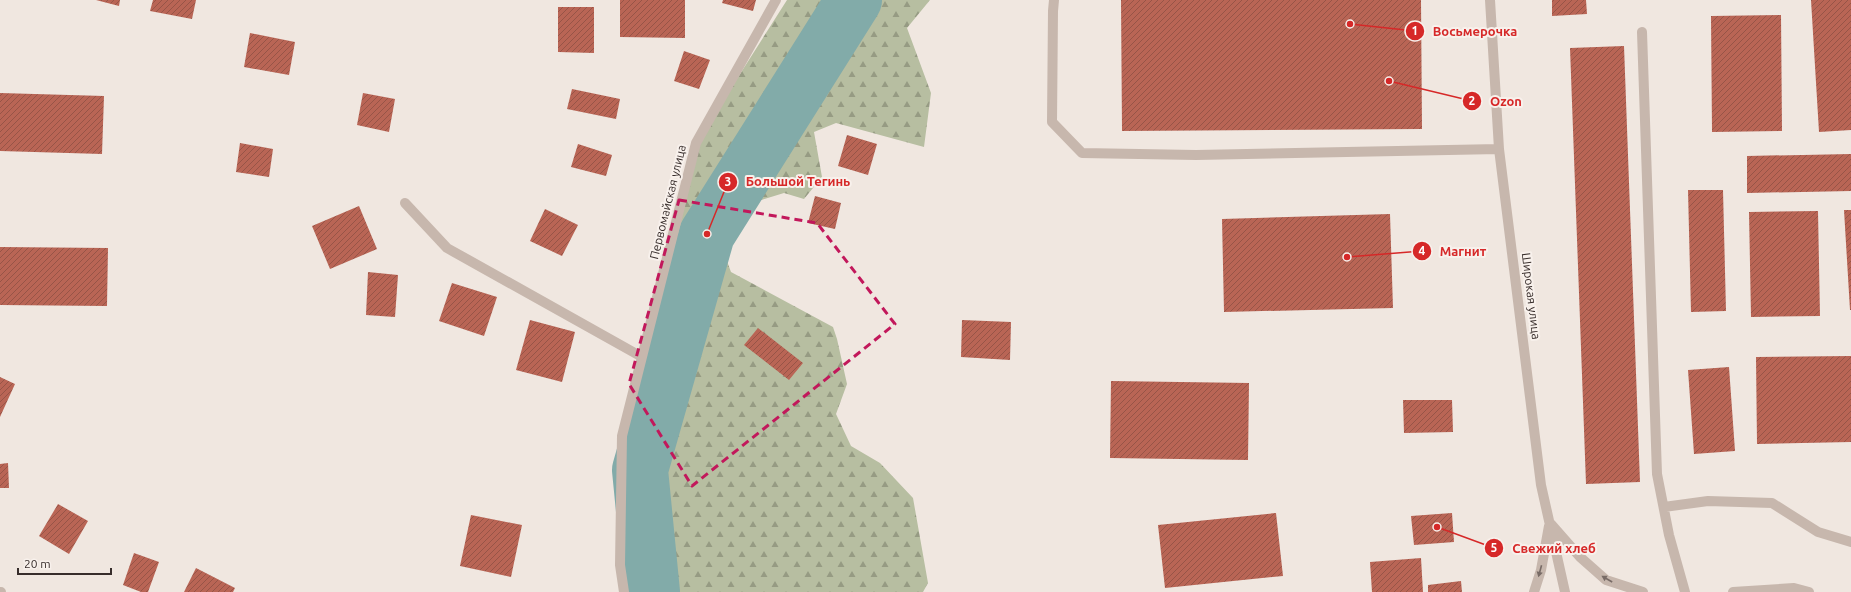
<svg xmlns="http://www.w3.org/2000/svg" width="1851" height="592" font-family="Ubuntu,sans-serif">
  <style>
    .grass { fill: url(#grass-tufts) }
    .forest { fill: url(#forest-firs) }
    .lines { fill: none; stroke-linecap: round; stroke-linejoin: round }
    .river { stroke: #82aba9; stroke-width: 56 }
    .building { fill: url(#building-hatch) }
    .minor { stroke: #c7b7ad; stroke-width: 10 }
    .oneway { fill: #786b66 }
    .marked { fill: none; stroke: #c2185b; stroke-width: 3; stroke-dasharray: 8 5; stroke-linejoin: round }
    .labels { text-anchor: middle; stroke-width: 4; stroke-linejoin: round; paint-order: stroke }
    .street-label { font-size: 12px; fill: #372d2b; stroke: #f8f1ec }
    .leader { fill: none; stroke: #d62828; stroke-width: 1.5 }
    .callout-dot { fill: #d62828; stroke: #f8f1ec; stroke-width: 1.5 }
    .mark-label { font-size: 12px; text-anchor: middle; font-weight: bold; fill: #fff }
    .callout-label { font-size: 13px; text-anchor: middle; font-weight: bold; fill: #d62828; stroke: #f8f1ec; stroke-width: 4; stroke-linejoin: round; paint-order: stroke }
  </style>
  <defs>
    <pattern id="grass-tufts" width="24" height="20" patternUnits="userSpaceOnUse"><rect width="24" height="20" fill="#b7bea1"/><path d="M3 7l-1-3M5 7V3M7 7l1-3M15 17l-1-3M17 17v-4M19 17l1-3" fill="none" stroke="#969b83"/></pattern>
    <pattern id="forest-firs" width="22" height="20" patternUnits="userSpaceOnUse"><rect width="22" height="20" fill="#b7bea1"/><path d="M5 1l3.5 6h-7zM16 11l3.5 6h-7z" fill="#969b83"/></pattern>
    <pattern id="building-hatch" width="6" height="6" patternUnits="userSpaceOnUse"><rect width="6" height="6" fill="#b96555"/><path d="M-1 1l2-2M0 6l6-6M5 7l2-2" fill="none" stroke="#975447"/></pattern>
  </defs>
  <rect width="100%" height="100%" fill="#f0e7e0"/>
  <path class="grass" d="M620,565L657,592H624Z"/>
  <path class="forest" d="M787,0H930L907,28L931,93L924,147L836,123L814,132L822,177L804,199L784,193L745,205L718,237L731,272L833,327L837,339L847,384L836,414L851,446L880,463L913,498L928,583L923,592H657L620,565L622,436L696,143Z"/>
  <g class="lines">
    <path class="river" d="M652,592L640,470L707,234L854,0"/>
  </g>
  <path class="building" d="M96,0H120L119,6Z
    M153,0H196L192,19L150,11Z
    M620,0H685V38L620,37Z
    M723,0H756L753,11L722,3Z
    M1121,0H1421L1422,129L1122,131Z
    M1552,0H1586L1587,14L1552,16Z
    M1811,0H1851V130L1819,132Z
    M558,7H594V53L558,52Z
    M1781,15L1782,131L1712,132L1711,16Z
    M250,33L295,42L289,75L244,67Z
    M1624,46L1640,482L1586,484L1570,48Z
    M684,51L710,60L699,89L674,81Z
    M572,89L620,99L616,119L567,109Z
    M0,93L104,96L102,154L0,151Z
    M363,93L395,99L389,132L357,125Z
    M847,135L877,144L868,175L838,166Z
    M240,143L273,149L269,177L236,172Z
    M578,144L612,155L606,176L571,167Z
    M1851,154V191L1747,193V156Z
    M1688,190H1723L1726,311L1691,312Z
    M815,196L841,203L835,229L808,223Z
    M359,206L377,249L330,269L312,226Z
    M545,209L578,225L562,256L530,241Z
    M1844,210H1851V310H1850Z
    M1818,211L1820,316L1751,317L1749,212Z
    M1390,214L1393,308L1224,312L1222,219Z
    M0,247L108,248L107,306L0,305Z
    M368,272L398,275L395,317L366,315Z
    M452,283L497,297L484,336L439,321Z
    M530,320L575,332L562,382L516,370Z
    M962,320L1011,322L1010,360L961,357Z
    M758,328L803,363L789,380L744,345Z
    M1851,356V442L1757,444L1756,357Z
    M1729,367L1735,451L1694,454L1688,370Z
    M0,377L15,384L0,417Z
    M1111,381L1249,383L1248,460L1110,458Z
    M1403,400H1452L1453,432L1404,433Z
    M8,463L9,488H0V464Z
    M58,504L88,521L69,554L39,536Z
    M1276,513L1283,576L1165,588L1158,525Z
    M1452,513L1454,542L1414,545L1411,516Z
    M471,515L522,525L511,577L460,566Z
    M134,553L159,562L148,592H141L123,585Z
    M1421,558L1423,592H1372L1370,562Z
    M196,568L235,588L233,592H184Z
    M1461,581L1462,592H1428V585Z"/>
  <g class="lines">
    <path class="minor" d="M1054,0L1053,11L1052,122L1082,153L1196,155L1499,149
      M1490,0L1499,149L1541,485L1565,592
      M1642,32L1657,474L1669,535L1685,592
      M405,203L447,248L642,357
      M1664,507L1708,501L1772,503L1818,532L1851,542
      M1551,524L1580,557L1606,580L1643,592
      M0,592H1
      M624,592L620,565L622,436L696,143L776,0
      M1534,592L1541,570L1549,526
      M1733,592L1794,588L1809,592"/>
  </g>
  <defs><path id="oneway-solid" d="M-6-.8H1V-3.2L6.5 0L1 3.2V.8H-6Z"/></defs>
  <g class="oneway">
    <use href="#oneway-solid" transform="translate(1540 571) rotate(105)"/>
    <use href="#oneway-solid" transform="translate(1607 579) rotate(-150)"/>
  </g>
  <path class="marked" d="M679,200L817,223L895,324L692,486L629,384Z"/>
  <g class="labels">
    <g class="street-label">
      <text transform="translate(668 202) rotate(-76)" y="4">Первомайская улица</text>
      <text transform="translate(1531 296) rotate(83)" y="4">Широкая улица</text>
    </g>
  </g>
  <path class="leader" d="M1350 24L1415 31M1389 81L1472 101M707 234L728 182M1347 257L1422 251M1437 527L1494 548"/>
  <g class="callout-dot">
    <circle cx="1350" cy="24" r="4"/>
    <circle cx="1389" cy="81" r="4"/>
    <circle cx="707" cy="234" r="4"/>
    <circle cx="1347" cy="257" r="4"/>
    <circle cx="1437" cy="527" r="4"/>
    <circle cx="1415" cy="31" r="10"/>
    <circle cx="1472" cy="101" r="10"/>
    <circle cx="728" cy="182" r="10"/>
    <circle cx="1422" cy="251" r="10"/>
    <circle cx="1494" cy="548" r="10"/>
  </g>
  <g class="mark-label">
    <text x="1415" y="35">1</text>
    <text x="1472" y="105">2</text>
    <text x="728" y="186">3</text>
    <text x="1422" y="255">4</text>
    <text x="1494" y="552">5</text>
  </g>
  <g class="callout-label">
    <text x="1475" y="36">Восьмерочка</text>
    <text x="1506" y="106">Ozon</text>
    <text x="798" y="186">Большой Тегинь</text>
    <text x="1463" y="256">Магнит</text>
    <text x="1554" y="553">Свежий хлеб</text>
  </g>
  <path d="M18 568v6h93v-6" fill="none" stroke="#372d2b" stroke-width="2"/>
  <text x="24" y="568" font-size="12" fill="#372d2b" stroke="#f8f1ec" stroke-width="3" paint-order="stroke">20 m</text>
</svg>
